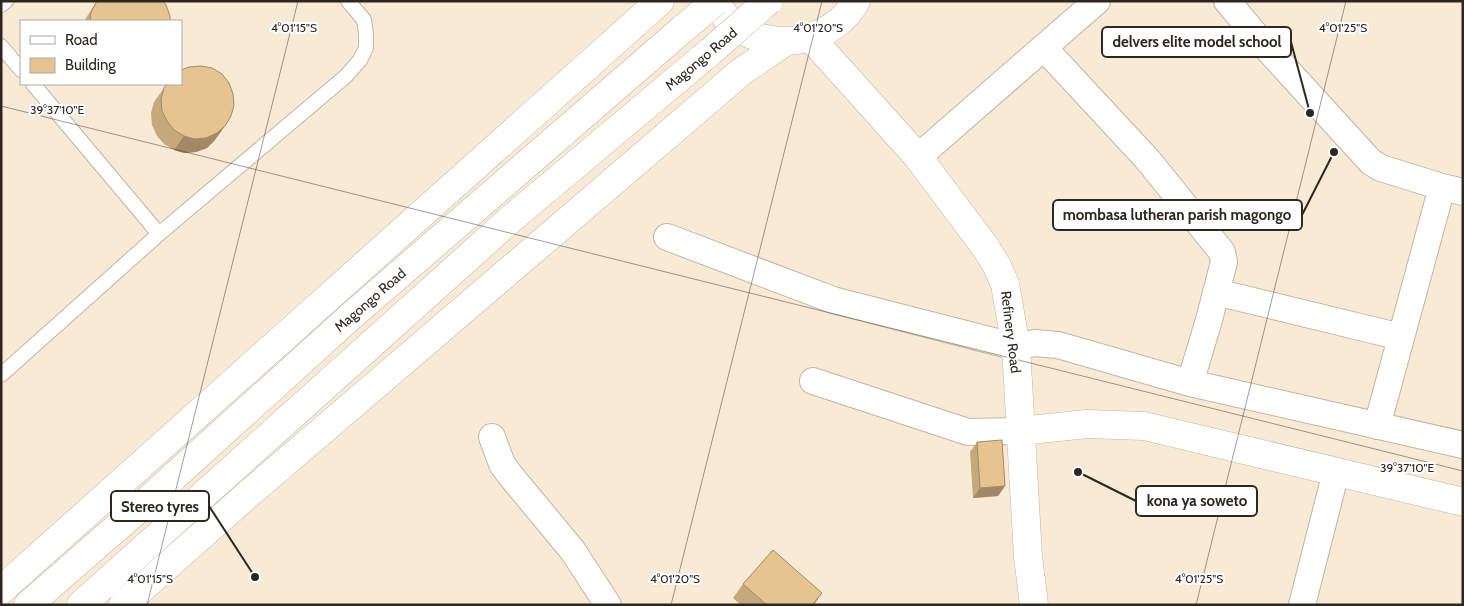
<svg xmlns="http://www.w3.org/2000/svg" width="1464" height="606" font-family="Cabin,sans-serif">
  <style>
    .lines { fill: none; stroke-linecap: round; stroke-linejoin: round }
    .lane-casing { stroke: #c3b5a0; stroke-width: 16 }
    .street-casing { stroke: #c3b5a0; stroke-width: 28 }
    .secondary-casing { stroke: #c3b5a0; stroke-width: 29 }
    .lane { stroke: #fff; stroke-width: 14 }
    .street { stroke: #fff; stroke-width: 26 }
    .secondary { stroke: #fff; stroke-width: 28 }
    .secondary-bridge-casing { stroke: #c3b5a0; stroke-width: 29; stroke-linecap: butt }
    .secondary-bridge { stroke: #fff; stroke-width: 28 }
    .wall { fill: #c5a97b }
    .shaded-wall { fill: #a08964 }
    .building { fill: #e5c48f; stroke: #a08964 }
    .ticks { fill: none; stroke: #2c271f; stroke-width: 1; stroke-opacity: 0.45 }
    .labels { text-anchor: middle; stroke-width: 4; stroke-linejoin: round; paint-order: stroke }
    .street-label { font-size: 14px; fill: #2c271f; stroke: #fff }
    .ticks-label { font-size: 12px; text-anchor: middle; fill: #2c271f; stroke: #fff; stroke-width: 4; stroke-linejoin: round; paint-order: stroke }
    .leader { fill: none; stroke: #2c271f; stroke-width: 2 }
    .callout-dot { fill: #2c271f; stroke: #fff; stroke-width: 2 }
    .callout { fill: #fff; stroke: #2c271f; stroke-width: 2 }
    .callout-label { font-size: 15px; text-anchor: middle; font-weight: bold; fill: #2c271f }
  </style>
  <rect width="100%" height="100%" fill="#f8ead4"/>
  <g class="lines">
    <g class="lane-casing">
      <path id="lane" d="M1,5L6,1
        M1,46L21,70
        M33,84L159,234
        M1,375L159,234L346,76L360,60L366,48V33L364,20L348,1"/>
    </g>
    <g class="street-casing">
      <path id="street" d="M1227,1L1263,44L1371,162L1381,168L1442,187
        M1044,48L1148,160L1222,252L1224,262L1209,320L1190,383
        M918,157L1097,1
        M667,237L833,300L1016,347L1035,343L1058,345L1190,383L1463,445
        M1216,292L1401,337
        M813,381L968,432L1020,431
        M1377,426L1442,187L1463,192
        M492,437L502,464L510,475L573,551L608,605
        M1302,605L1336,472"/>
    </g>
    <g class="secondary-casing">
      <path id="secondary" d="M713,1C721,12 729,22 740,29C778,52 834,41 856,1
        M811,38L918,157L986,248L997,266L1005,284L1016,347L1028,557L1034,605
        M1020,431L1087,424L1144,426L1463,502
        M1,590L660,1
        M28,605L136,511L350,317L685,27
        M81,605L512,218L711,51
        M123,605L245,497L741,72L785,42"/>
    </g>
    <use href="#lane" class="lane"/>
    <use href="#street" class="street"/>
    <use href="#secondary" class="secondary"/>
    <g class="secondary-bridge-casing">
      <path id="secondary-bridge" d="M685,27L716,1
        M711,51L768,1"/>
    </g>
    <use href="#secondary-bridge" class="secondary-bridge"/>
  </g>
  <path class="wall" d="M97,1L170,21H84Z
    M167,84L215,140L207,148L196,152L184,153L174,150L164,144L157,136L152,125L151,113L154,102Z
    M977,442L1005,486L998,496L973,498L970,452Z
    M743,584L822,593L814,605H741L733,598Z"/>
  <path class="shaded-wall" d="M225,126L215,140L207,148L196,152L184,153L174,150L184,136Z
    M1005,486L998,496L973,498L980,488Z"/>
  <path class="building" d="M97,1H163L166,5L170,16V21H90L91,12Z
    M201,66L212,68L222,74L229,83L233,94L234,105L231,116L225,126L217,133L206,138L194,139L184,136L174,130L167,121L162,111L161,99L164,88L167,84H181V70L189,67Z
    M1002,440L1005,486L980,488L977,442Z
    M773,550L822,593L812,605H767L743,584Z"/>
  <path class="ticks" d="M1,106L1463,471M147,605L298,1M671,605L822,1M1196,605L1346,1"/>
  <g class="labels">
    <g class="street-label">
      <text transform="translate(701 59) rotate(-40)" y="5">Magongo Road</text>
      <text transform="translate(370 300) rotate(-41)" y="5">Magongo Road</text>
      <text transform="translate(1011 332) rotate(83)" y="5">Refinery Road</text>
    </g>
  </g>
  <g class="ticks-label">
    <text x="294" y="32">4°01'15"S</text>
    <text x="818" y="32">4°01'20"S</text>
    <text x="1343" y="32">4°01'25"S</text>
    <text x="57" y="114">39°37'10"E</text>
    <text x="1407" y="472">39°37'10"E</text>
    <text x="150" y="583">4°01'15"S</text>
    <text x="675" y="583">4°01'20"S</text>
    <text x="1199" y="583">4°01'25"S</text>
  </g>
  <path class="leader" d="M1310 113L1291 42M1334 152L1302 215M1078 472L1136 501M255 577L209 506"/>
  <g class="callout-dot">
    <circle cx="1310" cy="113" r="5"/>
    <circle cx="1334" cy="152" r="5"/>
    <circle cx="1078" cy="472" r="5"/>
    <circle cx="255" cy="577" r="5"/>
  </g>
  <g class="callout">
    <rect x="1102" y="27" width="189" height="30" rx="5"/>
    <rect x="1053" y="200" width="249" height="30" rx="5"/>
    <rect x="1136" y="486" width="121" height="30" rx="5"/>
    <rect x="111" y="491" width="98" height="30" rx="5"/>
  </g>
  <g class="callout-label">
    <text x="1197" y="47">delvers elite model school</text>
    <text x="1177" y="220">mombasa lutheran parish magongo</text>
    <text x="1197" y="506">kona ya soweto</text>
    <text x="160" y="512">Stereo tyres</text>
  </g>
  <rect width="1464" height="606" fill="none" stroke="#2c271f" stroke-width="5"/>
  <rect x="20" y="20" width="162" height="65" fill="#ffffff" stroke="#aba9a5"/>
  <rect x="30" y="36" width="25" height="8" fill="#ffffff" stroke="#aba9a5"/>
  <text x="65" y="45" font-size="15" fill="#2c271f">Road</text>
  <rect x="30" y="58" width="25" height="15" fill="#e5c48f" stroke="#aba9a5"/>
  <text x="65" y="70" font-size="15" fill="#2c271f">Building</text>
</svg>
